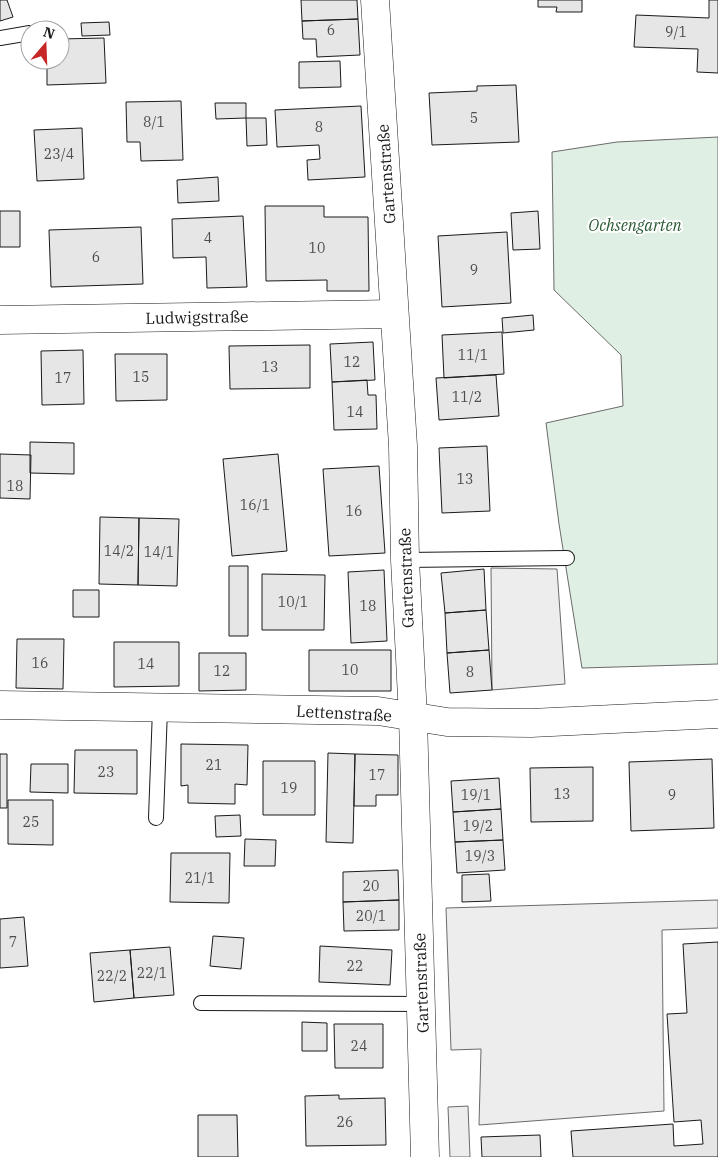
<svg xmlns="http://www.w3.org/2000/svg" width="718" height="1157" font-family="'IBM Plex Serif',serif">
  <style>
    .green { fill: #e0efe3; stroke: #6a6a6a }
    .parking { fill: #ededed; stroke: #6a6a6a }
    .building { fill: #e6e6e6; stroke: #1a1a1a }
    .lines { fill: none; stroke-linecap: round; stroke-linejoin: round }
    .lane-casing { stroke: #1a1a1a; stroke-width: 16 }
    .street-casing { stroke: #1a1a1a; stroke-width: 29 }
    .lane { stroke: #fff; stroke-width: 14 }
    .street { stroke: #fff; stroke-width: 28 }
    .labels { text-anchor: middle; stroke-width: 4; stroke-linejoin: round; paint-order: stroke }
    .number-label { font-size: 14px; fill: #4d4d4d }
    .street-label { font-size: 16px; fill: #1a1a1a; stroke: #fff }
    .park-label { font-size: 16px; font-style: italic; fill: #2b5a34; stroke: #fff }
  </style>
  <rect width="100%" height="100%" fill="#fff"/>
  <path class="green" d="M718,137V664L582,668L559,524L546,423L623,406L621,355L554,290L552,152L617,142Z"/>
  <path class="parking" d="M491,568L557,569L565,684L492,690Z
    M718,900V928L662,930L664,1111L479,1125L481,1049L451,1050L446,908Z
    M468,1106L470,1157H450L448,1107Z"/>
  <path class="building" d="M0,0H7L13,17L0,21Z
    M301,0H357L358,19L302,21Z
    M538,0H582V12H556L557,7H538Z
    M709,0H718V73L697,72L698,49L634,47L636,15L709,18Z
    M358,19L360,55L317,57L316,39H303L302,21Z
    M109,22L110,35L82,36L81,23Z
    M104,38L106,83L47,85V60H60V39Z
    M340,61L341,87L299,88V62Z
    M516,85L519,142L432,145L429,93L477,91V86Z
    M181,101L183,160L141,161L140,142H127L126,102Z
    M215,103H246V118L216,119Z
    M361,106L365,177L308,180L307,160L320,159L319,145L277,147L275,110Z
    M246,118H266L267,145L247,146Z
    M82,128L84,179L37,181L34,130Z
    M218,177L219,201L178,203L177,180Z
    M265,206H324V217H368L369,291H327V280L266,281Z
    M0,211H20V247H0Z
    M538,211L540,249L513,250L511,213Z
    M243,216L247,287L207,288L206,257L173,258L172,219Z
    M141,227L143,284L51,287L49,230Z
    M507,232L511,303L442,307L438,236Z
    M533,315L534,330L503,333L502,318Z
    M502,332L504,374L444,378L442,335Z
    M373,342L375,380L332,382L330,344Z
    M310,345V388L230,389L229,346Z
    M83,350L84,404L42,405L41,351Z
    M115,354H167V400L116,401Z
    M496,375L499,416L439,420L436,378Z
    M367,380L368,395H376L377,429L334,430L332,382Z
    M30,442L74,443V474L30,473Z
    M487,446L490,511L442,513L439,448Z
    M0,454L31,455L30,499L0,498Z
    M278,454L287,551L232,556L223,459Z
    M379,466L385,553L329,556L323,469Z
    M100,517L139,518L138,585L99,584Z
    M139,518L179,519L177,586L138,585Z
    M229,566H248V636H229Z
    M484,569L486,610L445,613L441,573Z
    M384,570L387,641L351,643L348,572Z
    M262,574L325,575L324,630H262Z
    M73,590H99V617H73Z
    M486,610L489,650L447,653L445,613Z
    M17,639H64L63,689L16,688Z
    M114,642H179V686L114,687Z
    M309,650H391V691H309Z
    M489,650L492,690L450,693L447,653Z
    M199,653H246V690L199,691Z
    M181,744L248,745L247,785L235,784V804L188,803V785L181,786Z
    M75,750H137V794L74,793Z
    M328,753L355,754L353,843L326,842Z
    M0,754H7V808H0Z
    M355,754L398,755V795H376V806H354Z
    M712,759L714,828L631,831L629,762Z
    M263,761H315V815H263Z
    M31,764H68V793L30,792Z
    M593,767V821L531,822L530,768Z
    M499,778L501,809L453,812L451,781Z
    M8,800H53V845L8,844Z
    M501,809L503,840L455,842L453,812Z
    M240,815L241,836L216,837L215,816Z
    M245,839L276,840L275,866H244Z
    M503,840L505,870L457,873L455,842Z
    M171,853H230L229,903L170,902Z
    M398,870L399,900L343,902V872Z
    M489,874L491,901L462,902V875Z
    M399,900V930L344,931L343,902Z
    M24,917L28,966L0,968V919Z
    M213,936L244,938L241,969L210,966Z
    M718,942V1157H573L571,1131L673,1124L674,1146L703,1144L701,1120L674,1122L667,1014L687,1013L683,944Z
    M320,946L392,950L390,985L319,982Z
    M170,947L174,995L134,998L130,950Z
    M130,950L134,998L94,1002L90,953Z
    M302,1022L327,1023V1051H302Z
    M334,1024H383V1068H335Z
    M339,1095V1099L385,1098L386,1145L306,1146L305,1096Z
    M198,1115H237L238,1157H198Z
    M540,1135L541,1157H482L481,1137Z"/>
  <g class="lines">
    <g class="lane-casing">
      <path id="lane" d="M0,38L30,33
        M405,560L567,558
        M156,818L160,709
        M201,1003L422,1004"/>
    </g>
    <g class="street-casing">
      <path id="street" d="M375,0L403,446L405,560L413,717L425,1157
        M0,320L394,314
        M0,705L378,711L447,722L531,723L718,714"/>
    </g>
    <use href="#lane" class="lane"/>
    <use href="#street" class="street"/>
  </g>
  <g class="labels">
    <g class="number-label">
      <text x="331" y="35">6</text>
      <text x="676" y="37">9/1</text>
      <text x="474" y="123">5</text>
      <text x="154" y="127">8/1</text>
      <text x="319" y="132">8</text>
      <text x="59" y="159">23/4</text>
      <text x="208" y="243">4</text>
      <text x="317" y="253">10</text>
      <text x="96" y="262">6</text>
      <text x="474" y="275">9</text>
      <text x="473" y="360">11/1</text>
      <text x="352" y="367">12</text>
      <text x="270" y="372">13</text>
      <text x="141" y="382">15</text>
      <text x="63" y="383">17</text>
      <text x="467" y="402">11/2</text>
      <text x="355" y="417">14</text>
      <text x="465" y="484">13</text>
      <text x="15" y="491">18</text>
      <text x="255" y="510">16/1</text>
      <text x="354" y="516">16</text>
      <text x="119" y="556">14/2</text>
      <text x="159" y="557">14/1</text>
      <text x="293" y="607">10/1</text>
      <text x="368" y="611">18</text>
      <text x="40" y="668">16</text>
      <text x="146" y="669">14</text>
      <text x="350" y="675">10</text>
      <text x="222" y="676">12</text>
      <text x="470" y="677">8</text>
      <text x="214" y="770">21</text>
      <text x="106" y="777">23</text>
      <text x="377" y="780">17</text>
      <text x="289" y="793">19</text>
      <text x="562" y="799">13</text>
      <text x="476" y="800">19/1</text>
      <text x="672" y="800">9</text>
      <text x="31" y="827">25</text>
      <text x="478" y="831">19/2</text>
      <text x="480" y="861">19/3</text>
      <text x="200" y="883">21/1</text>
      <text x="371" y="891">20</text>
      <text x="371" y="921">20/1</text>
      <text x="13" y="947">7</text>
      <text x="355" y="971">22</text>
      <text x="152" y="978">22/1</text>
      <text x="112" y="981">22/2</text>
      <text x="359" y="1051">24</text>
      <text x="345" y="1127">26</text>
    </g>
    <g class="street-label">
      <text transform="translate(386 174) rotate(-94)" y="6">Gartenstraße</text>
      <text transform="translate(197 317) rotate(-1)" y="6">Ludwigstraße</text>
      <text transform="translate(406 578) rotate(-92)" y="6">Gartenstraße</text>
      <text transform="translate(344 713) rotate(3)" y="6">Lettenstraße</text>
      <text transform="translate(421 983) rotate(-92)" y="6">Gartenstraße</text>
    </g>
    <g class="park-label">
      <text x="635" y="231">Ochsengarten</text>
    </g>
  </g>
  <g transform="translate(45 45) rotate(19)"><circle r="24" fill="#ffffff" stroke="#a3a3a3"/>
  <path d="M0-4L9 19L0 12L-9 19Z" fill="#c62828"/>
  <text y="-8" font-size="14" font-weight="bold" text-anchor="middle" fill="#1a1a1a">N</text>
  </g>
</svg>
